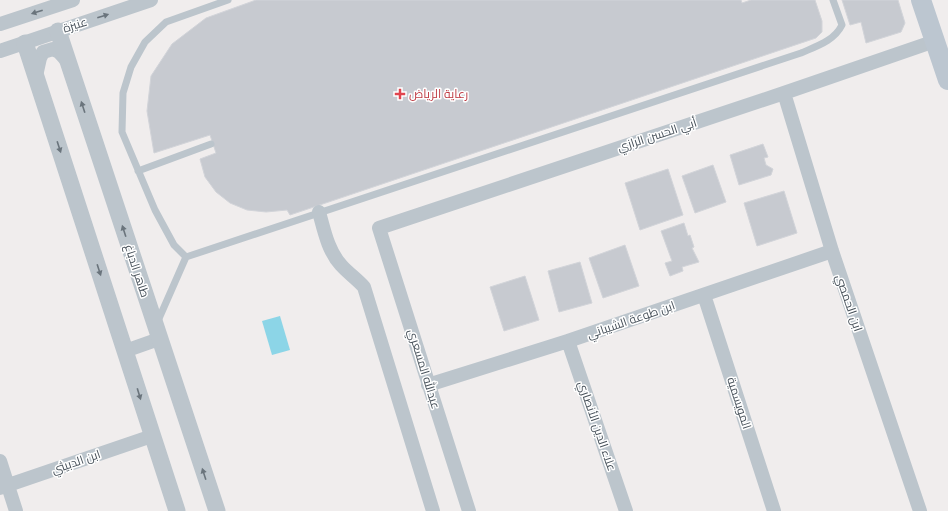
<svg xmlns="http://www.w3.org/2000/svg" width="948" height="511" font-family="'Golos Text',Cairo,sans-serif">
  <style>
    .water { fill: #8cd5e7 }
    .building { fill: #c7cad0; stroke: #d2d4d9 }
    .lines { fill: none; stroke-linecap: round; stroke-linejoin: round }
    .service { stroke: #bcc5cc; stroke-width: 7 }
    .minor { stroke: #bcc5cc; stroke-width: 14 }
    .tertiary { stroke: #bcc5cc; stroke-width: 17 }
    .secondary { stroke: #bcc6d0; stroke-width: 20 }
    .oneway { fill: #6a747c }
    .health-dot { fill: #e0444e; stroke: #fff; stroke-width: 1.5 }
    .labels { text-anchor: middle; stroke-width: 3; stroke-linejoin: round; paint-order: stroke }
    .street-label { font-size: 12px; fill: #47515a; stroke: #fff }
    .health-label { font-size: 12px; fill: #be3a42; stroke: #fff; text-anchor: start }
  </style>
  <rect width="100%" height="100%" fill="#f0eded"/>
  <path class="water" d="M280,316L290,350L272,355L262,321Z"/>
  <path class="building" d="M256,0H741L742,3L751,0H815L822,21V32L816,38L290,215L287,210L266,212L247,210L230,203L216,192L205,177L200,159L216,153L210,135L154,153L147,111L151,76L172,44L206,18Z
    M842,0H898L905,23L901,32L866,43L861,22L850,25Z
    M763,144L768,157L764,158L766,165L773,169L771,175L739,185L730,155Z
    M713,165L726,202L695,213L682,176Z
    M668,169L683,215L640,230L625,183Z
    M784,191L797,233L757,246L744,203Z
    M684,223L688,236L690,235L694,247L692,248L699,262L682,267L683,271L670,276L665,263L672,261L661,231Z
    M625,245L639,286L603,298L589,258Z
    M580,262L592,303L559,312L548,271Z
    M525,276L539,320L504,331L490,287Z"/>
  <g class="lines">
    <path class="service" d="M138,171L211,144
      M186,257L801,53C817,46 834,41 842,25L833,0
      M157,323L186,257L174,245L155,210L122,132L123,93L131,67L145,42L166,22L228,0"/>
    <path class="minor" d="M0,24L73,0
      M0,51L151,0
      M36,76L40,58L43,52L53,49L59,52L69,63
      M784,93L832,251L920,511
      M319,212C324,230 328,251 341,265C348,273 357,279 364,287L433,511
      M704,295L774,511
      M568,341L626,511
      M125,351L159,339
      M428,385L568,341L832,251
      M0,461L16,511
      M0,488L152,436
      M469,511L379,228L784,93L935,41"/>
    <path class="tertiary" d="M58,31L217,511
      M25,43L177,511"/>
    <path class="secondary" d="M921,0L948,80"/>
  </g>
  <defs><path id="oneway-solid" d="M-6-.8H1V-3.2L6.5 0L1 3.2V.8H-6Z"/></defs>
  <g class="oneway">
    <use href="#oneway-solid" transform="translate(37 12) rotate(162)"/>
    <use href="#oneway-solid" transform="translate(103 16) rotate(-18)"/>
    <use href="#oneway-solid" transform="translate(83 107) rotate(-108)"/>
    <use href="#oneway-solid" transform="translate(59 147) rotate(72)"/>
    <use href="#oneway-solid" transform="translate(124 231) rotate(-108)"/>
    <use href="#oneway-solid" transform="translate(99 270) rotate(72)"/>
    <use href="#oneway-solid" transform="translate(139 394) rotate(73)"/>
    <use href="#oneway-solid" transform="translate(204 474) rotate(-108)"/>
  </g>
  <path class="health-dot" d="M398 88h4v4h4v4h-4v4h-4v-4h-4v-4h4z"/>
  <g class="labels">
    <g class="street-label">
      <text transform="translate(75 25) rotate(-18)" y="4">عنيزة</text>
      <text transform="translate(657 135) rotate(-18)" y="4">أبي الحسن الرازي</text>
      <text transform="translate(137 271) rotate(72)" y="4">طاهر الدباغ</text>
      <text transform="translate(849 303) rotate(71)" y="4">ابن الحمصي</text>
      <text transform="translate(631 320) rotate(-19)" y="4">ابن طوعة الشيباني</text>
      <text transform="translate(424 369) rotate(73)" y="4">عبدالله المسعري</text>
      <text transform="translate(739 403) rotate(72)" y="4">المويسمية</text>
      <text transform="translate(597 426) rotate(71)" y="4">علاء الدين الأنصاري</text>
      <text transform="translate(76 462) rotate(-19)" y="4">ابن الدبيثي</text>
    </g>
    <g class="health-label">
      <text x="409" y="98">رعاية الرياض</text>
    </g>
  </g>
</svg>
